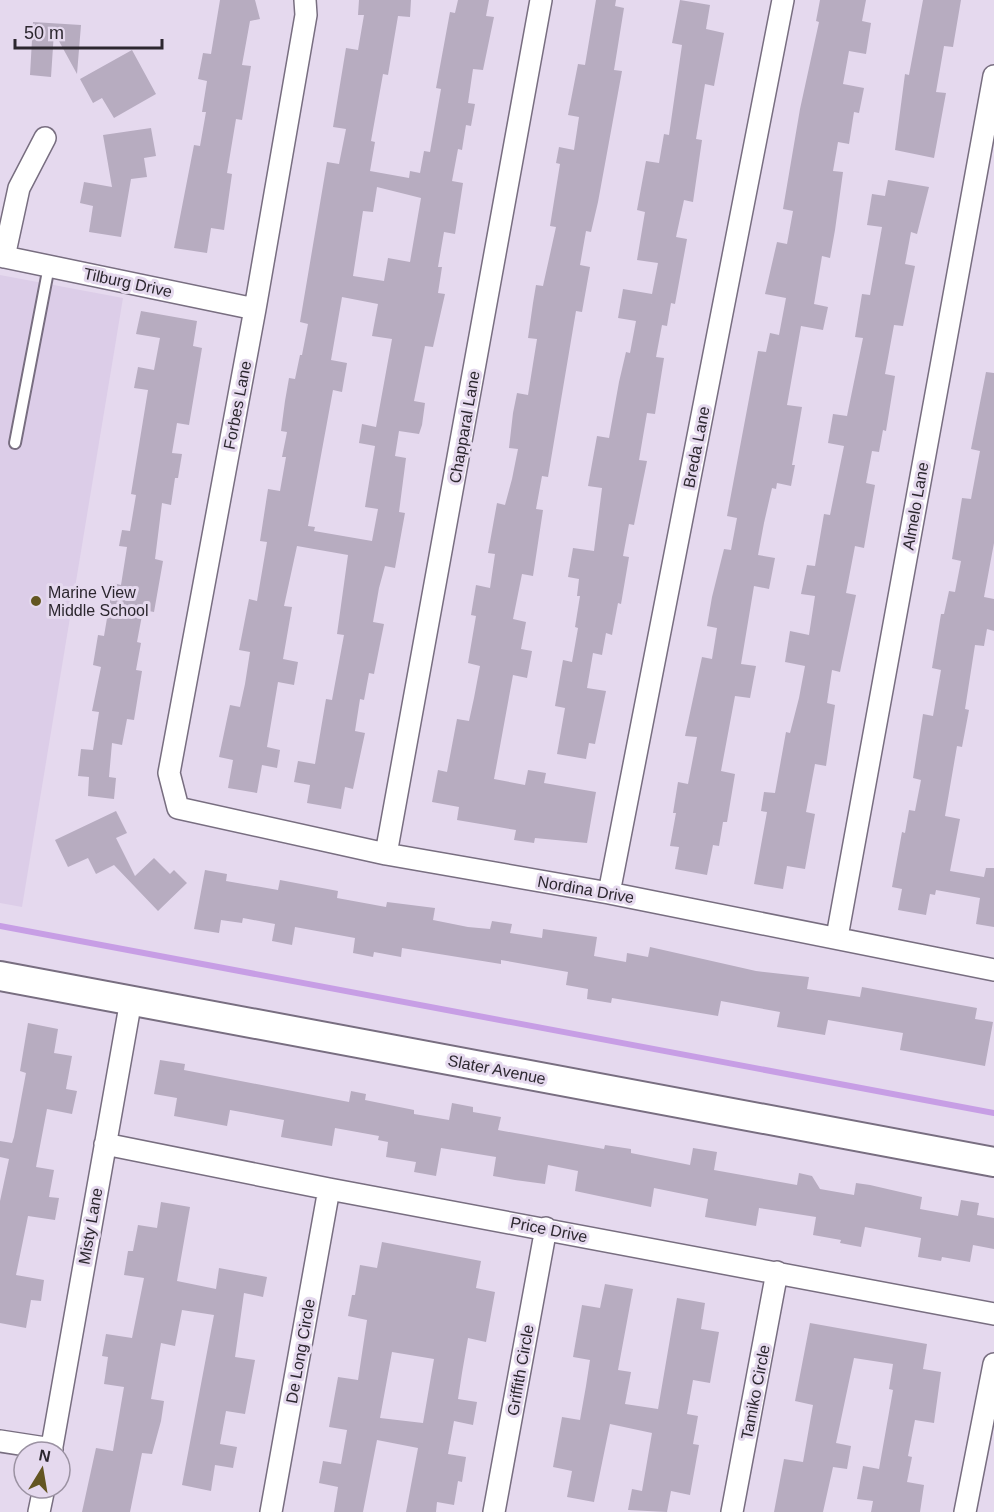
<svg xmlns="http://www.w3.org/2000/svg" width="994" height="1512" font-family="Arial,sans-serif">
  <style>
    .built { fill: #dccde8 }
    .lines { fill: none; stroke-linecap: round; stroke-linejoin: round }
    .stream { stroke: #c79ee5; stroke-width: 6 }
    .building { fill: #b7acc0; fill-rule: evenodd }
    .lane-casing { stroke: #786e80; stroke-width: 14 }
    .street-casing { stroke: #786e80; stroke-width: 24 }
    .secondary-casing { stroke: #786e80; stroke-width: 32 }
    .lane { stroke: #fff; stroke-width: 10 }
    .street { stroke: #fff; stroke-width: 21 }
    .secondary { stroke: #fff; stroke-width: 28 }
    .poi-dot { fill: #635521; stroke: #e5d9ee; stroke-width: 2 }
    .labels { text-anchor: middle; stroke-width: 6; stroke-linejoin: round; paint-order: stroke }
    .street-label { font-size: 16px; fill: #2c272f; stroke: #e5d9ee }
    .poi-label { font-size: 16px; fill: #2c272f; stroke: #e5d9ee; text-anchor: start }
  </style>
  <rect width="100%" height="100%" fill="#e5d9ee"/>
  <path class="built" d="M0,275L123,298L22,907L0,903Z"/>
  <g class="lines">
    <path class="stream" d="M0,926L994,1113"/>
  </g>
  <path class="building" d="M220,0H255L260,19L250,21L242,65L251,66L242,120L236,119L227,173L232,174L224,230L211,228L207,253L174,248L194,145L200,146L206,112H202L207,81L198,79L203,53L211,54Z
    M359,0H411L410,17L398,16L388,75L383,74L371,141L375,142L370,171L409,178L410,171L420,173L424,151L430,152L441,89L436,88L450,12L455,13L458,0H489L486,16L494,17L483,70L473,69L468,103L475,104L471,126L466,125L462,150L458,149L452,181L463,183L458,215L455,234L444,232L438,267H442L438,293L445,294L433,347L425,346L414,401L425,403L422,425L419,434L399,431L395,456L406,458L399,512L405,513L395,568L385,566L379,588L373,622L384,624L374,674L369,673L364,700L360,699L355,731L365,733L353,789L345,787L341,809L307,803L310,785L294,782L298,761L315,764L326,699L332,700L344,635L337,634L348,555L297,546L284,606L292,607L283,659L298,662L294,685L278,682L267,747L280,750L277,768L262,765L257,793L228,788L233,760L219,757L230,705L240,707L245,684L250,652L239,650L249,599L257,601L267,542L260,541L268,489L280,491L286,457H282L287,432L281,431L285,401L289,378L295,379L300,355H302L308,324L300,322L327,162L339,164L346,129L333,127L346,48L358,50L364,15H358ZM377,187L421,198L410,262L388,258L384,281L353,276L363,211L373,212ZM342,297L378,304L372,336L392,339L376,427L362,424L359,443L375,446L365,507L378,509L372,541L314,531L315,527L308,526L333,390L342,392L347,363L331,360Z
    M596,0H616L615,6L624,8L614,70L622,71L598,202L591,232L586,231L580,265L590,267L582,312L576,311L548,477L542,476L536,509L543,510L533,576L522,574L513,619L526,622L521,649L532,651L527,678L513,675L494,779L525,785L528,770L546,773L544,783L596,792L587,843L535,838L534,843L514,840L516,830L457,820L459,807L432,802L438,770L447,772L457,719L469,721L474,698L480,666L468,663L476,616L471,615L476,585L490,588L495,554L488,553L497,503L505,505L512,479L518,449L509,448L513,413L517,393L528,395L537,339L528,338L533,303L536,285L543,286L556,227L550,226L560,164L556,163L559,147L574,150L579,117L568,115L578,64L585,65Z
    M680,0L710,5L706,29L724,33L714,86L705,84L696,139L702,140L693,202L684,200L676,237L687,239L675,304L671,303L667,326L662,325L656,357L664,358L655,414L647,413L639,460L647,461L634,525L629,524L623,556L629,557L621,604L618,603L612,635L606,633L602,655L593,653L587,688L606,691L595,744L589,743L586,759L557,754L565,708L555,706L563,660L572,662L578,628L575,627L580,596H577L579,579L568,577L573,548L594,551L602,488L588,486L597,436L609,438L619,382L626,352L630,353L636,321L618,318L623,289L652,294L658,263L637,260L645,212L637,210L646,161L659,163L664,134L669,135L682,45L672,43Z
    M820,0H866L862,21L871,23L866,54L849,51L843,84L864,88L859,113L854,112L849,144L838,142L833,171L843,172L835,230L830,258L822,256L814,304L828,307L823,330L801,326L787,405L802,407L792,465H795L791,486L777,483L776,489L772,488L764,523L758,555L775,558L769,589L754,586L741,664L756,666L750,698L735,696L721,771L735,774L727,822H723L719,846L713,845L707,875L675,869L679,847L670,846L676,813H673L678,782L688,784L697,737L685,736L702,657L712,659L717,628L707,626L712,597L724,549L731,550L737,518L727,516L758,351L766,352L770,333L779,335L786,298L765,294L777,242L787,244L793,211L783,209L800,109L819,22L816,21Z
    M923,0H961L953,47L944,46L936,92L946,93L934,158L895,150L905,74L909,75Z
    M33,22L81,25L77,74L54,32L51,77L30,75Z
    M132,50L156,94L114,118L102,98L93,103L80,79Z
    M151,128L156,156L144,158L147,177L131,179L121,237L89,232L93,206L80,203L84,182L112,187L103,135Z
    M888,180L929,187L917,234L911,232L905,264L915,266L903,326L894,325L885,374L895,376L886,431L883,430L879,452L872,451L866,483L875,485L864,548L855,546L846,593L856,595L840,672L832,670L827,703L835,705L826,766L815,764L806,812L815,814L805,869L787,866L783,889L754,884L767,812L761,811L764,792L775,793L786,732L790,733L799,698L805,666L785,662L790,631L809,635L815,596L801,594L807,565L815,566L824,514L830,515L844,446L828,443L833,414L847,416L863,338L855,337L862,294L870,295L882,227L867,225L872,194L885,196Z
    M141,311L197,321L193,346L202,348L189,425L177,423L172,453L182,454L178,478H175L171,505L162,503L155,559L163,561L154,612L143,610L137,642L141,643L136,670L142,671L134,720L127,719L122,745L112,743L109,777L116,778L114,799L88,796L89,777L78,776L81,749L93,750L99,712L92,711L101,667L93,665L98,635L104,636L113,583L121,585L127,547L119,546L122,530L130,531L136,495L131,494L148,390L134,388L138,367L154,370L160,338L136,334Z
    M986,372L994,373V543L984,597L994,599V631L987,629L984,646L975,645L965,709L969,710L962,747L957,746L945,816L960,819L950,871L984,877L986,868H994V927L976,924L980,898L936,890L935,895L930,894L926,915L898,910L902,889L892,887L902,832L905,833L909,810L915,811L921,780L913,778L923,714L933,716L941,670L932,668L941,614H944L949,591L955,592L961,561L952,559L962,498L971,499L980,451L971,449Z
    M116,811L127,833L116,838L135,876L154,858L170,874L174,870L187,883L158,911L114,865L96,874L88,858L68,867L55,840Z
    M205,870L227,874L226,881L278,890L280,880L338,891L337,898L386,907L387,902L435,908L433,920L468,927L490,929L492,921L512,924L510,933L542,938L543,929L597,937L594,956L626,962L627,953L648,957L650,947L756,971L809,977L807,989L860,997L862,987L977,1008L975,1019L993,1022L985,1066L900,1050L903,1033L828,1020L825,1035L777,1027L780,1012L721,1001L718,1016L612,998L611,1003L587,999L588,989L566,985L568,972L501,960V964L402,948L401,957L374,952L373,957L353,953L355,938L295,927L292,945L272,941L275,924L243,918L242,923L221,920L219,933L194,929Z
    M28,1023L58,1029L54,1053L72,1056L66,1089L77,1091L72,1114L47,1109L36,1167L54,1170L49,1197L59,1198L55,1220L28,1216L16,1275L44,1280L41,1301L31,1300L26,1328L0,1323V1201L9,1159L0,1157V1141L12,1143L14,1137L26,1073L20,1071Z
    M160,1060L185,1064L184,1070L349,1102L351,1091L366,1094L365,1100L414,1110V1114L449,1120L452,1103L473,1107V1112L501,1117L498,1130L604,1149L605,1145L631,1149V1153L690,1165L693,1148L717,1152L714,1170L797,1185L799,1173L812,1176L820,1189L854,1195L856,1183L870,1185L922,1197L920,1209L958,1216L961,1200L979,1203L977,1215L994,1218V1249L973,1245L970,1262L942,1257L941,1261L918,1257L921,1238L865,1227L861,1247L840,1243L841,1240L813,1235L816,1217L759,1208L756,1226L705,1217L708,1199L654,1188L651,1207L575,1191L578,1171L548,1165L545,1184L515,1180L493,1176L496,1157L441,1148L436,1176L414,1172L416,1162L386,1157L388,1142L378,1140L379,1136L335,1128L332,1146L281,1137L284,1120L230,1110L227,1126L174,1116L177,1098L154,1094Z
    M161,1202L190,1207L177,1281L216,1289L219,1268L267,1277L263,1297L244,1293L235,1357L255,1360L245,1414L226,1411L220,1444L237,1447L233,1468L215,1465L211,1491L182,1485L214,1315L182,1310L175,1346L161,1343L151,1399L164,1401L161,1421L152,1454L142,1453L130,1512H82L96,1448L113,1451L124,1387L104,1384L108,1357L102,1356L106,1334L132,1338L144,1278L124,1275L128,1251H133L138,1225L157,1228Z
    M382,1242L481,1261L476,1288L495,1292L486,1342L468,1338L462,1373L458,1399L477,1402L473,1425L454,1421L448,1454L466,1457L462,1482L458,1481L454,1505L437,1502L436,1512H406L418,1448L377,1440L363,1512H334L338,1487L319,1483L323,1461L341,1464L347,1430L329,1427L338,1377L358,1380L367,1320L348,1316L352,1295H355L360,1265L377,1268ZM392,1352L434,1359L423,1423L380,1418Z
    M605,1284L633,1289L618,1370L631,1372L625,1404L658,1409L677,1298L705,1303L701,1329L719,1332L710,1383L693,1380L687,1414L698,1416L693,1444L699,1445L690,1495L671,1491L667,1512L628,1510L632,1489L642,1491L652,1433L610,1424L594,1502L567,1497L572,1471L553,1467L562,1417L580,1420L586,1386L590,1360L573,1357L582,1305L600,1308Z
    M810,1323L927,1344L923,1369L941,1372L934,1423L915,1420L908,1456L912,1457L907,1482L924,1485L920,1512H871L873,1501L857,1499L863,1466L879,1469L893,1390L889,1389L893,1364L854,1358L836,1443L851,1446L847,1469L833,1467L823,1512H774L784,1459L803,1462L813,1405L795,1401Z"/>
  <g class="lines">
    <g class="lane-casing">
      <path id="lane" d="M15,443L49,266"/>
    </g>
    <g class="street-casing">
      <path id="street" d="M305,0L306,15L255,309L169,773L178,808L386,854L609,893L994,970
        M0,256L255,309
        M4,257L19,188L45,138
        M386,854L541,0
        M609,893L783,0
        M837,937L994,76
        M105,1144L329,1189L994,1314
        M0,1441L52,1449
        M51,1452L131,1000
        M39,1512L44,1488
        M271,1512L329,1189
        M494,1512L546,1228
        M732,1512L777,1272
        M965,1512L994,1364"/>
    </g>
    <g class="secondary-casing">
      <path id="secondary" d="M0,976L994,1162"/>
    </g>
    <use href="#lane" class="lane"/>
    <use href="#street" class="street"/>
    <use href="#secondary" class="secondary"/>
  </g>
  <circle class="poi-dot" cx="36" cy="601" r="6"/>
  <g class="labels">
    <g class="street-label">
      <text transform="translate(128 282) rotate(12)" y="6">Tilburg Drive</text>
      <text transform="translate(237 405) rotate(-79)" y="6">Forbes Lane</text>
      <text transform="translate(464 427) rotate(-80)" y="6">Chapparal Lane</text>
      <text transform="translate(696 447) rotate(-79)" y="6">Breda Lane</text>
      <text transform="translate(915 506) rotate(-80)" y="6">Almelo Lane</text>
      <text transform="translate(586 889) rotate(10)" y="6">Nordina Drive</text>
      <text transform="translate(497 1069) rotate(11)" y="6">Slater Avenue</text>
      <text transform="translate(90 1226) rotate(-80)" y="6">Misty Lane</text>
      <text transform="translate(549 1229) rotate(11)" y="6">Price Drive</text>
      <text transform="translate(300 1351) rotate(-80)" y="6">De Long Circle</text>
      <text transform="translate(520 1370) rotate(-80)" y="6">Griffith Circle</text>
      <text transform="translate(755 1392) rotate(-79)" y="6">Tamiko Circle</text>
    </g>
    <g class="poi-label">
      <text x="48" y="598">Marine View<tspan x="48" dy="18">Middle School</tspan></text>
    </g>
  </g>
  <g transform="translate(42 1470) rotate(11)"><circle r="28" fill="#e5d9ee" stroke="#9b92a2" stroke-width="1.5"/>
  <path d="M0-4.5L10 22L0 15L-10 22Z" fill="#635521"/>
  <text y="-9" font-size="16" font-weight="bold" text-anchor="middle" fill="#2c272f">N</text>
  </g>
  <path d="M15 39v9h147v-9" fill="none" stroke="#2c272f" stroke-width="3"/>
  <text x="24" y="39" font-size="18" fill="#2c272f" stroke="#e5d9ee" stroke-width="4.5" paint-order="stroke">50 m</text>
</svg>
